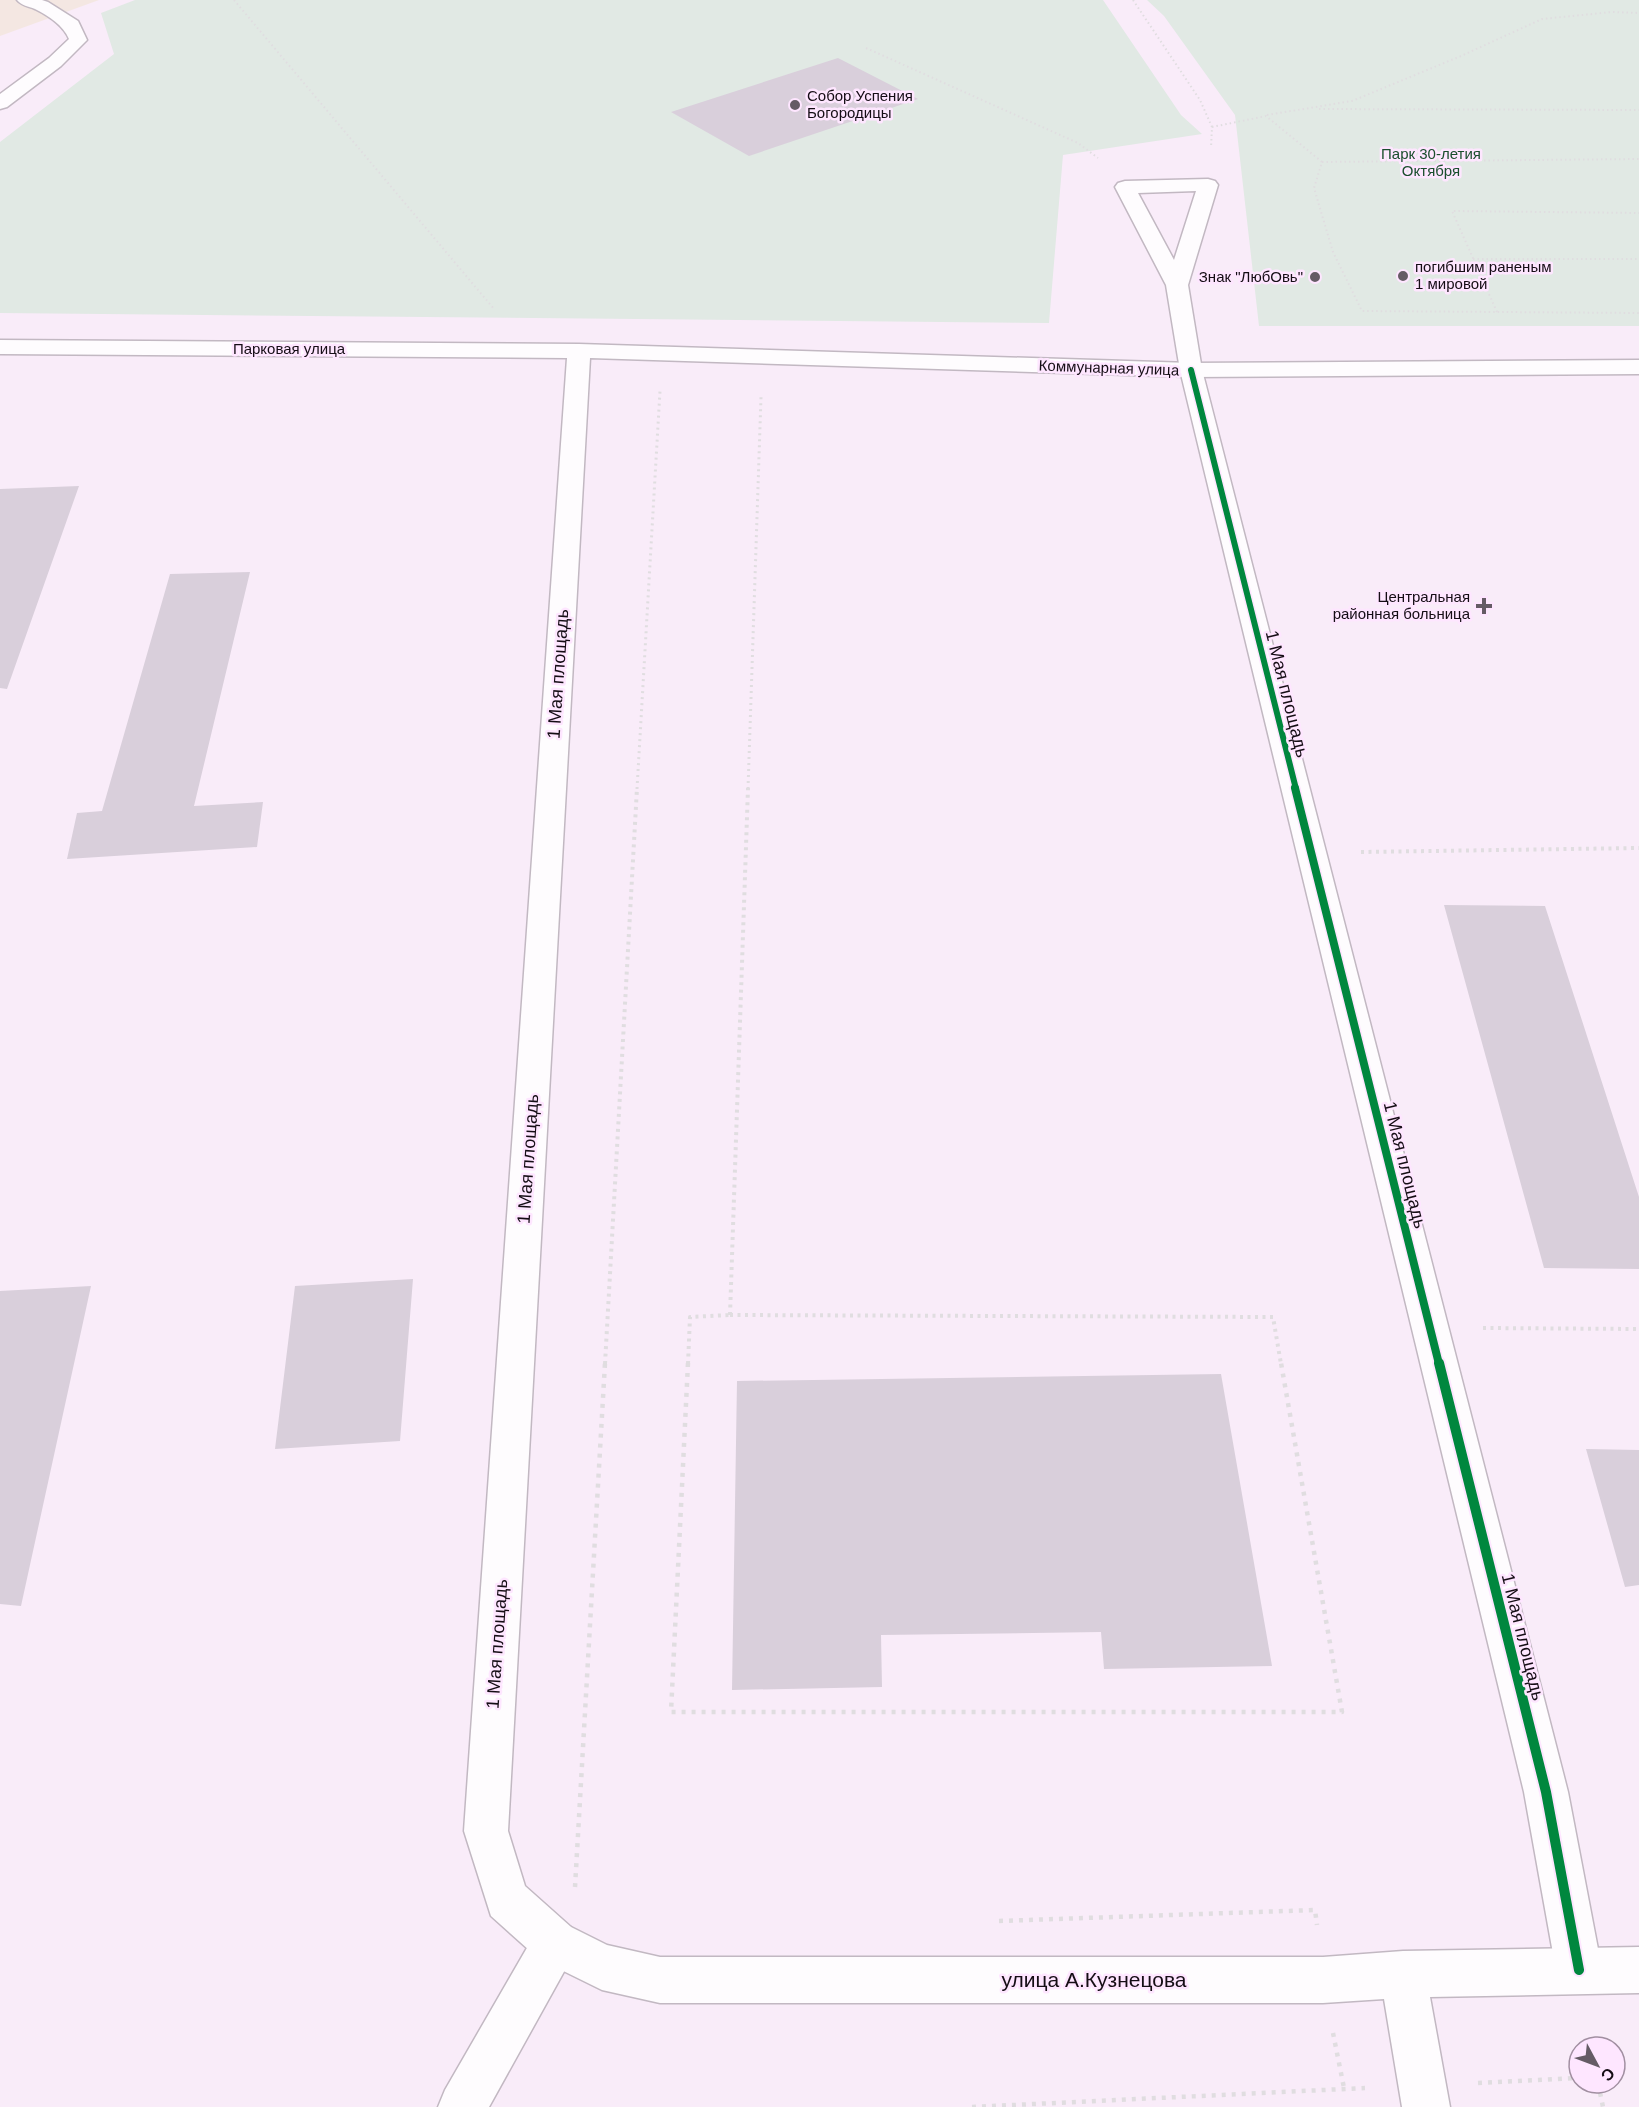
<svg xmlns="http://www.w3.org/2000/svg" width="1639" height="2107" font-family="Helvetica,sans-serif">
  <style>
    .education { fill: #f4e7e2 }
    .green { fill: #e1e9e4 }
    .building { fill: #d9cfdb }
    .lines { fill: none; stroke-linecap: round; stroke-linejoin: round }
    .lane-casing { stroke: #c2b8c2; stroke-width: 3 }
    .street-casing { stroke: #c2b8c2; stroke-width: 3 }
    .secondary-casing { stroke: #c2b8c2; stroke-width: 3 }
    .path-far3 { stroke: #e0dde0; stroke-width: 2; stroke-dasharray: 1.5 3; stroke-linecap: butt }
    .path-far2 { stroke: #e0dde0; stroke-width: 3; stroke-dasharray: 2 4; stroke-linecap: butt }
    .path-far1 { stroke: #e0dde0; stroke-width: 4; stroke-dasharray: 3 4.5; stroke-linecap: butt }
    .path { stroke: #e0dde0; stroke-width: 4.5; stroke-dasharray: 4 6; stroke-linecap: butt }
    .lane { fill: #fefcfe; fill-rule: evenodd }
    .street { fill: #fefcfe; fill-rule: evenodd }
    .secondary { fill: #fefcfe; fill-rule: evenodd }
    .cycleway-far2-casing { stroke: #fee6ff; stroke-width: 9 }
    .cycleway-far1-casing { stroke: #fee6ff; stroke-width: 11 }
    .cycleway-casing { stroke: #fee6ff; stroke-width: 14 }
    .cycleway-far2 { stroke: #00873e; stroke-width: 6 }
    .cycleway-far1 { stroke: #00873e; stroke-width: 8 }
    .cycleway { stroke: #00873e; stroke-width: 10 }
    .poi-dot { fill: #655b65; stroke: #fee6ff; stroke-width: 2 }
    .labels { text-anchor: middle; stroke-width: 5; stroke-linejoin: round; paint-order: stroke }
    .far-poi-label { font-size: 15px; fill: #150d15; stroke: #fee6ff; text-anchor: start }
    .far-park-label { font-size: 15px; fill: #1a4e2d; stroke: #fee6ff }
    .far-street-label { font-size: 15px; fill: #150d15; stroke: #fee6ff }
    .street-label { font-size: 18px; fill: #150d15; stroke: #fee6ff }
    .near-street-label { font-size: 21px; fill: #150d15; stroke: #fee6ff }
  </style>
  <rect width="100%" height="100%" fill="#f9ecf9"/>
  <path class="education" d="M0,0H99L0,36Z"/>
  <path class="green" d="M135,0H1103L1181,115L1202,134L1063,155L1049,323L0,313V142L114,54L101,13Z
    M1147,0H1639V326H1259L1235,115L1164,16Z"/>
  <path class="building" d="M838,58L918,99L749,156L671,112Z
    M79,486L7,689L0,688V489Z
    M250,572L194,806L263,802L257,847L67,859L77,813L102,811L170,574Z
    M1444,905L1545,906L1639,1197V1269L1544,1268Z
    M413,1279L400,1441L275,1449L295,1286Z
    M91,1286L21,1606L0,1604V1291Z
    M1221,1374L1272,1666L1104,1669L1101,1632L881,1635L882,1687L732,1690L737,1381Z
    M1586,1449L1639,1450V1585L1625,1587Z"/>
  <g class="lines">
    <g class="lane-casing">
      <path id="lane" d="M17,0H42L48,2L78,21L87,40L61,66L7,107L0,109V94L49,58L69,39C63,25 49,16 35,9C28,6 22,6 17,0Z
        M1208,179L1215,181L1218,185L1188,285L1202,370L1199,375L1191,377L1183,375L1180,370L1166,285L1115,187L1118,183L1125,181ZM1196,191L1174,260L1138,193Z
        M555,1920L571,1927L578,1943L571,1959L489,2107H438L445,2090L539,1927Z"/>
    </g>
    <g class="street-casing">
      <path id="street" d="M1191,363L1199,365L1202,370L1568,1792L1602,1970L1595,1986L1579,1993L1563,1986L1556,1970L1524,1792L1180,370L1183,365Z"/>
    </g>
    <g class="secondary-casing">
      <path id="secondary" d="M0,340L579,344L1191,363L1639,360V374L1191,377L590,358L508,1831L525,1886L571,1927L607,1945L660,1957H1323L1403,1951L1639,1947V1993L1430,1997L1450,2107H1402L1384,1999L1323,2003H660L602,1990L539,1959L491,1916L464,1831L567,358L0,354Z"/>
    </g>
    <path class="path-far3" d="M234,0L494,309
      M1133,0L1200,100L1212,127L1211,148
      M866,48L1078,143L1098,158
      M1319,109L1639,110
      M1267,115L1352,101L1461,56L1542,19L1612,12L1639,13
      M1212,127L1266,116L1322,162L1314,188L1333,252L1362,311L1639,313
      M1322,162L1639,159
      M1473,259H1639
      M1497,312L1452,211L1639,213"/>
    <path class="path-far2" d="M637,789L660,391
      M748,789L761,397"/>
    <path class="path-far1" d="M1361,852L1639,848
      M730,1315L1273,1317L1281,1364
      M730,1315L748,788
      M1483,1328L1639,1329
      M605,1364L637,788
      M688,1364L690,1317L730,1315"/>
    <path class="path" d="M688,1363L671,1712H1342L1281,1363
      M575,1887L605,1363
      M999,1921L1315,1910L1317,1925
      M1333,2033L1344,2088
      M1478,2083L1579,2078
      M1598,2083L1603,2107
      M972,2107L1365,2088"/>
    <use href="#lane" class="lane"/>
    <use href="#street" class="street"/>
    <use href="#secondary" class="secondary"/>
    <g class="cycleway-far2-casing">
      <path id="cycleway-far2" d="M1191,370L1296,789"/>
    </g>
    <g class="cycleway-far1-casing">
      <path id="cycleway-far1" d="M1295,788L1439,1364"/>
    </g>
    <g class="cycleway-casing">
      <path id="cycleway" d="M1439,1363L1546,1792L1579,1970"/>
    </g>
    <use href="#cycleway-far2" class="cycleway-far2"/>
    <use href="#cycleway-far1" class="cycleway-far1"/>
    <use href="#cycleway" class="cycleway"/>
  </g>
  <g class="poi-dot">
    <circle cx="795" cy="105" r="6"/>
    <circle cx="1403" cy="276" r="6"/>
    <circle cx="1315" cy="277" r="6"/>
    <path d="M1481 597h6v6h6v6h-6v6h-6v-6h-6v-6h6z"/>
  </g>
  <g class="labels">
    <g class="far-poi-label">
      <text x="807" y="101">Собор Успения<tspan x="807" dy="17">Богородицы</tspan></text>
      <text x="1415" y="272">погибшим раненым<tspan x="1415" dy="17">1 мировой</tspan></text>
      <text x="1303" y="282" text-anchor="end">Знак "ЛюбОвь"</text>
      <text x="1470" y="602" text-anchor="end">Центральная<tspan x="1470" dy="17">районная больница</tspan></text>
    </g>
    <g class="far-park-label">
      <text x="1431" y="159">Парк 30-летия<tspan x="1431" dy="17">Октября</tspan></text>
    </g>
    <g class="far-street-label">
      <text x="289" y="354">Парковая улица</text>
      <text transform="translate(1109 368) rotate(2)" y="5">Коммунарная улица</text>
    </g>
    <g class="street-label">
      <text transform="translate(558 674) rotate(-86)" y="6">1 Мая площадь</text>
      <text transform="translate(1287 694) rotate(76)" y="6">1 Мая площадь</text>
      <text transform="translate(528 1159) rotate(-86)" y="6">1 Мая площадь</text>
      <text transform="translate(1405 1165) rotate(76)" y="6">1 Мая площадь</text>
      <text transform="translate(1523 1637) rotate(76)" y="6">1 Мая площадь</text>
      <text transform="translate(497 1644) rotate(-86)" y="6">1 Мая площадь</text>
    </g>
    <g class="near-street-label">
      <text x="1094" y="1987">улица А.Кузнецова</text>
    </g>
  </g>
  <g transform="translate(1597 2065) rotate(131)"><circle r="28" fill="#fee6ff" stroke="#a18fa1" stroke-width="1.5"/>
  <path d="M0-4.5L10 22L0 15L-10 22Z" fill="#655b65"/>
  <text y="-9" font-size="16" font-weight="bold" text-anchor="middle" fill="#150d15">С</text>
  </g>
</svg>
